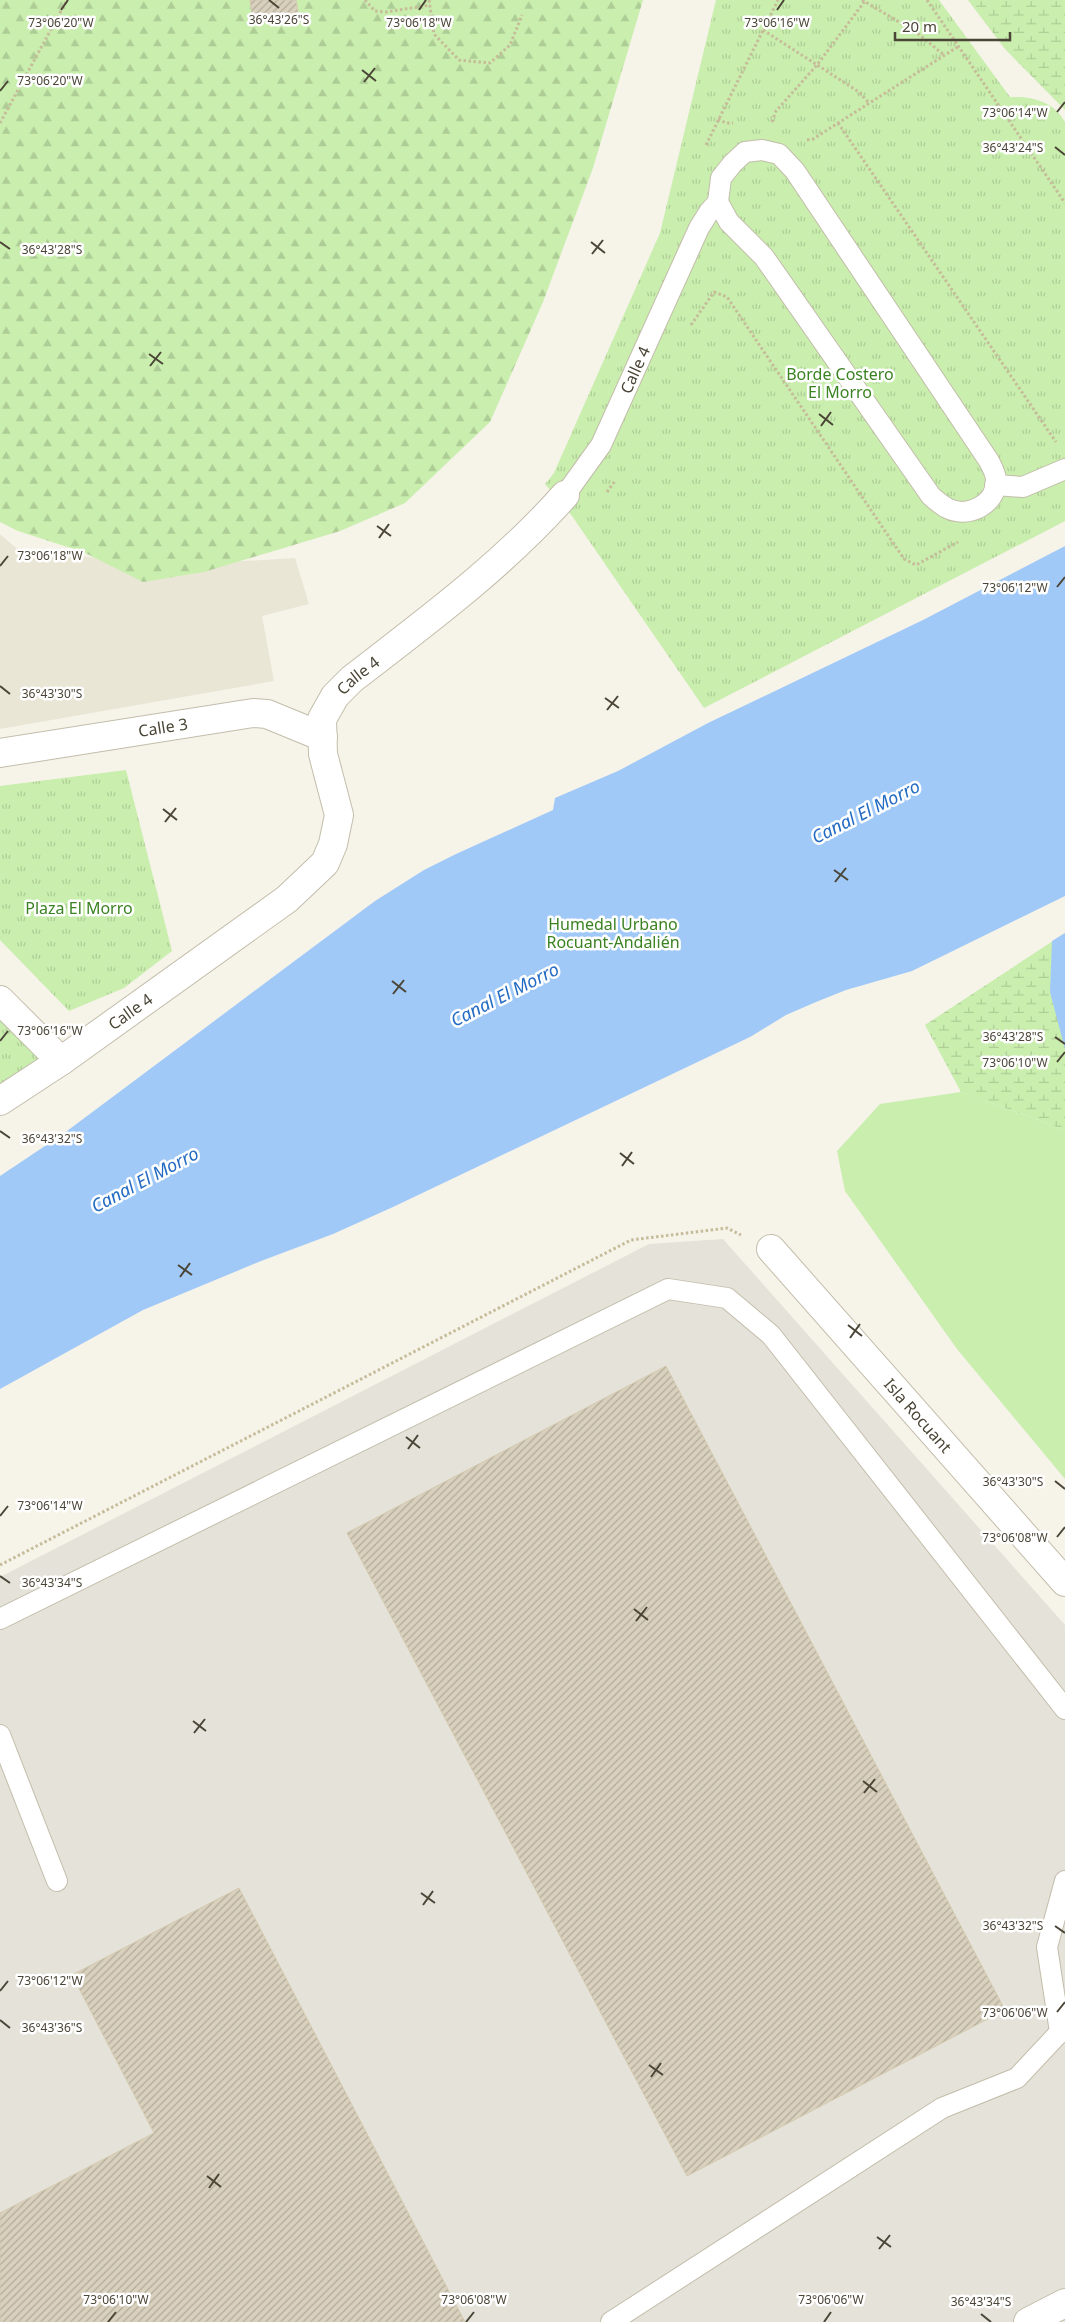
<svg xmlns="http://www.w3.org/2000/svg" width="1065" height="2322" font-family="'Noto Sans',sans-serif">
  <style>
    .residential { fill: #eae6d6 }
    .industrial { fill: #e5e2da }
    .grass { fill: #c9eeae }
    .forest { fill: url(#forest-firs) }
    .wetland { fill: url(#wetland-marsh) }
    .park { fill: url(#park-tufts) }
    .water { fill: #a0c9f8 }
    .building { fill: url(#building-hatch); stroke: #d4caaf }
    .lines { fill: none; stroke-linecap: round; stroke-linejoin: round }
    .lane-casing { stroke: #c3bdaa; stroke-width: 22 }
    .street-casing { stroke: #c3bdaa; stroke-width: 30 }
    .path { stroke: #c6bc9a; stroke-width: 3; stroke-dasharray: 2.5 2.5; stroke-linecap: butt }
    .lane { stroke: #fff; stroke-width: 20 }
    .street { stroke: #fff; stroke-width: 28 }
    .ticks { fill: none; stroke: #4a4536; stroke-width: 2 }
    .labels { text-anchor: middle; stroke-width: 5; stroke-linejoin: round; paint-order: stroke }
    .street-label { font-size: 16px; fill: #4a4536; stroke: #fff }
    .park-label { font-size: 16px; fill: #3b8322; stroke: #fff }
    .water-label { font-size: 18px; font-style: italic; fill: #236bc3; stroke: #fff }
    .ticks-label { font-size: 12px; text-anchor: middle; fill: #4a4536; stroke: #fff; stroke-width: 5; stroke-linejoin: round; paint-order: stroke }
  </style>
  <defs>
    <pattern id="forest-firs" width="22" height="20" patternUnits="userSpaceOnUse" patternTransform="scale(1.25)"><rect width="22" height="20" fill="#c9eeae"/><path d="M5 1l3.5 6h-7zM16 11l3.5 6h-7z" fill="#aecd96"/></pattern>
    <pattern id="wetland-marsh" width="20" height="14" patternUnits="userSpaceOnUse" patternTransform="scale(1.25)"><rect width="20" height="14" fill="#c9eeae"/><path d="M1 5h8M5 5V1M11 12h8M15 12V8" fill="none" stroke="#aecd96"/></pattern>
    <pattern id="park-tufts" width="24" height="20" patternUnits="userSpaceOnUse" patternTransform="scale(1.25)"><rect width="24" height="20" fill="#c9eeae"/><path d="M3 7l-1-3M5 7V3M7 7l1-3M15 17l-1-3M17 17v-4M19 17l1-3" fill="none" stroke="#aecd96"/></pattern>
    <pattern id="building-hatch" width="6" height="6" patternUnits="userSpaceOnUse" patternTransform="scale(1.25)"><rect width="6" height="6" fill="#d9d1bd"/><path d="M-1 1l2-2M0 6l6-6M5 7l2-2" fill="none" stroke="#b2ab9a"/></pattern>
  </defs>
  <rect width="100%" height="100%" fill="#f6f3e9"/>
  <path class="residential" d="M0,534L16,548L162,566L295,558L309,604L262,616L274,681L0,729Z"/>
  <path class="industrial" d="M723,1239L1065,1625V2322H0V1577L649,1244Z"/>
  <path class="grass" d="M961,1092L1065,1130V1479L957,1349L845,1191L837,1151L880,1104Z"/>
  <path class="forest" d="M0,0H643L593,168L543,302L490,422L405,503L340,531L204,572L143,582L83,552L18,531L0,522Z"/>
  <path class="wetland" d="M968,0H1065V110L1005,49Z
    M1065,933V1130L961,1092L925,1025Z"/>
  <path class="park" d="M716,0H939L1010,97C1031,96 1054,101 1065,122V521L704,708L572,516L545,484L554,473L660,233Z
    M126,770L172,951L124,988L69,1011L0,940V786Z
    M0,1003L58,1061L0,1097Z"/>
  <path class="water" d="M1065,546V896L912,971L846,990L816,1002L786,1015L750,1037L393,1207L333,1234L261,1261L143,1310L0,1389V1176L63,1134L375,901L424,870L456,854L553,810L555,798L618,771L708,723L923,620Z
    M1065,933V1049L1050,992L1052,941Z"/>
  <path class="building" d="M250,0H296L299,17L253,23Z
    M666,1366L1005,2010L687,2176L347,1533Z
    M239,1888L465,2322H0V2213L154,2133L72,1975Z"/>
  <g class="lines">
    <g class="lane-casing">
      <g id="lane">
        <path d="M762,150L779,154L795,171L989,461C992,467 996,474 996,480C997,504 968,519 947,508C941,505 936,500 931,496L764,257L729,222L718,202L721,178L733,163L745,152Z"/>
        <path d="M995,485L1023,487L1065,469"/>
        <path id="s1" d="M565,495L601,445L699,228L709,212L718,202"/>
        <path d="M0,1619L668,1289L727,1298L771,1335L1065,1709"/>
        <path d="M0,1735L57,1881"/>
        <path d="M1060,2032L1047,1947L1065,1881"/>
        <path d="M611,2322L942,2108L1017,2078L1060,2032H1065"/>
      </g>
    </g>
    <g class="street-casing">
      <g id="street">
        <path id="s2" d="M0,753L253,713L267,714L323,737"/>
        <path d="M0,1000L61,1061"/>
        <path id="s3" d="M0,1101L61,1061L287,899L325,863L333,844L339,815L323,754L322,719L335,696L352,679C427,621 502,566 565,495"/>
        <path id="s4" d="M771,1249L1065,1582"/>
        <path d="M1028,2322L1065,2303"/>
      </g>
    </g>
    <path class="path" d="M365,0L375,11L386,12L430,5
      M429,0L434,34L459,60L490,63L510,45L522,15
      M862,0L916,32L944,55
      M927,0L1065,203
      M763,30L859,92L869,103
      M718,119L726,123H733
      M772,122L776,111L817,65L865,1
      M0,123L67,0
      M838,123L1056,442
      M807,140L813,139L959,46
      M706,145L778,0
      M691,325L714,292L727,297L904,559L916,565L958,542
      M607,492L615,481
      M0,1565L631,1240L727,1228L741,1235"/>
    <use href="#lane" class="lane"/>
    <use href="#street" class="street"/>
  </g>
  <path class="ticks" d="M269,0L279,8M61,10L68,0M419,10L426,0M777,10L784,0M362,70L376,81M364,82L375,68M0,91L8,81M1057,112L1065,102M1055,147L1065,155M0,242L10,249M591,242L605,253M592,254L603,240M149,354L163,364M150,366L161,352M819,414L833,425M821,426L831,412M377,526L391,536M379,538L389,524M0,566L8,556M1057,587L1065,577M0,686L10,694M605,698L619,708M607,710L618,696M163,809L177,820M165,822L176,808M834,870L848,880M835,882L846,868M392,981L406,992M393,994L404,980M1055,1037L1065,1044M0,1041L8,1031M1057,1062L1065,1052M0,1131L10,1138M620,1153L634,1164M622,1166L632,1152M178,1265L192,1275M180,1277L190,1263M848,1325L862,1336M850,1338L860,1324M406,1437L420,1448M408,1449L418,1435M1055,1481L1065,1489M0,1516L8,1506M1057,1537L1065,1527M0,1576L10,1583M634,1609L648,1620M636,1621L647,1607M193,1721L206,1731M194,1733L205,1719M863,1781L877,1792M864,1793L875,1779M421,1893L435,1903M423,1905L433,1891M1055,1926L1065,1933M0,1991L8,1981M1057,2012L1065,2002M0,2020L10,2028M649,2065L663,2075M651,2077L661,2063M207,2176L221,2187M209,2188L219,2174M877,2237L891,2247M879,2249L890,2235M981,2314L991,2322M108,2322L116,2312M466,2322L474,2312M824,2322L831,2312"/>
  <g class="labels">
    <g class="street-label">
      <text dy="6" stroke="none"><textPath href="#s1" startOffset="144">Calle 4</textPath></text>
      <text dy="6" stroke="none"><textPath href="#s3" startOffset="609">Calle 4</textPath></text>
      <text dy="6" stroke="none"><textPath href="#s2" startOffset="165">Calle 3</textPath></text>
      <text dy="6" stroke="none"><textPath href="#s3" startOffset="158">Calle 4</textPath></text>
      <text dy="6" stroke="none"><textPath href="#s4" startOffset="222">Isla Rocuant</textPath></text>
    </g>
    <g class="park-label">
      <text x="840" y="380">Borde Costero<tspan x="840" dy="18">El Morro</tspan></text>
      <text x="79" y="914">Plaza El Morro</text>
      <text x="613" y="930">Humedal Urbano<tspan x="613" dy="18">Rocuant-Andalién</tspan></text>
    </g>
    <g class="water-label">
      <text transform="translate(866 812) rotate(-27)" y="6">Canal El Morro</text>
      <text transform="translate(505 995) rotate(-27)" y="6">Canal El Morro</text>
      <text transform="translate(145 1180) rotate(-28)" y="6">Canal El Morro</text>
    </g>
  </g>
  <g class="ticks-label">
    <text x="279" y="24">36°43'26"S</text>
    <text x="61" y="27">73°06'20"W</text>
    <text x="419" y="27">73°06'18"W</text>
    <text x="777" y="27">73°06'16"W</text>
    <text x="50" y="85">73°06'20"W</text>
    <text x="1015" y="117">73°06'14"W</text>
    <text x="1013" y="152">36°43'24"S</text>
    <text x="52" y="254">36°43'28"S</text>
    <text x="50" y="560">73°06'18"W</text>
    <text x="1015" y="592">73°06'12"W</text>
    <text x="52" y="698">36°43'30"S</text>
    <text x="50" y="1035">73°06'16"W</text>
    <text x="1013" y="1041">36°43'28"S</text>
    <text x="1015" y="1067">73°06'10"W</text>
    <text x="52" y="1143">36°43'32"S</text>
    <text x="1013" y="1486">36°43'30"S</text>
    <text x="50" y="1510">73°06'14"W</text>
    <text x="1015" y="1542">73°06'08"W</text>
    <text x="52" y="1587">36°43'34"S</text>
    <text x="1013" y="1930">36°43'32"S</text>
    <text x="50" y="1985">73°06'12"W</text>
    <text x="1015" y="2017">73°06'06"W</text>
    <text x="52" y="2032">36°43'36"S</text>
    <text x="116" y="2304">73°06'10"W</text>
    <text x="474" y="2304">73°06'08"W</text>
    <text x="831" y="2304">73°06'06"W</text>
    <text x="981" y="2306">36°43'34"S</text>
  </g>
  <path d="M895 32v8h115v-8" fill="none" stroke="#4a4536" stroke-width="2.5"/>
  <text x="902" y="32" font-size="15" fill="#4a4536" stroke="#ffffff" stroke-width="4" paint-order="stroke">20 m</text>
</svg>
